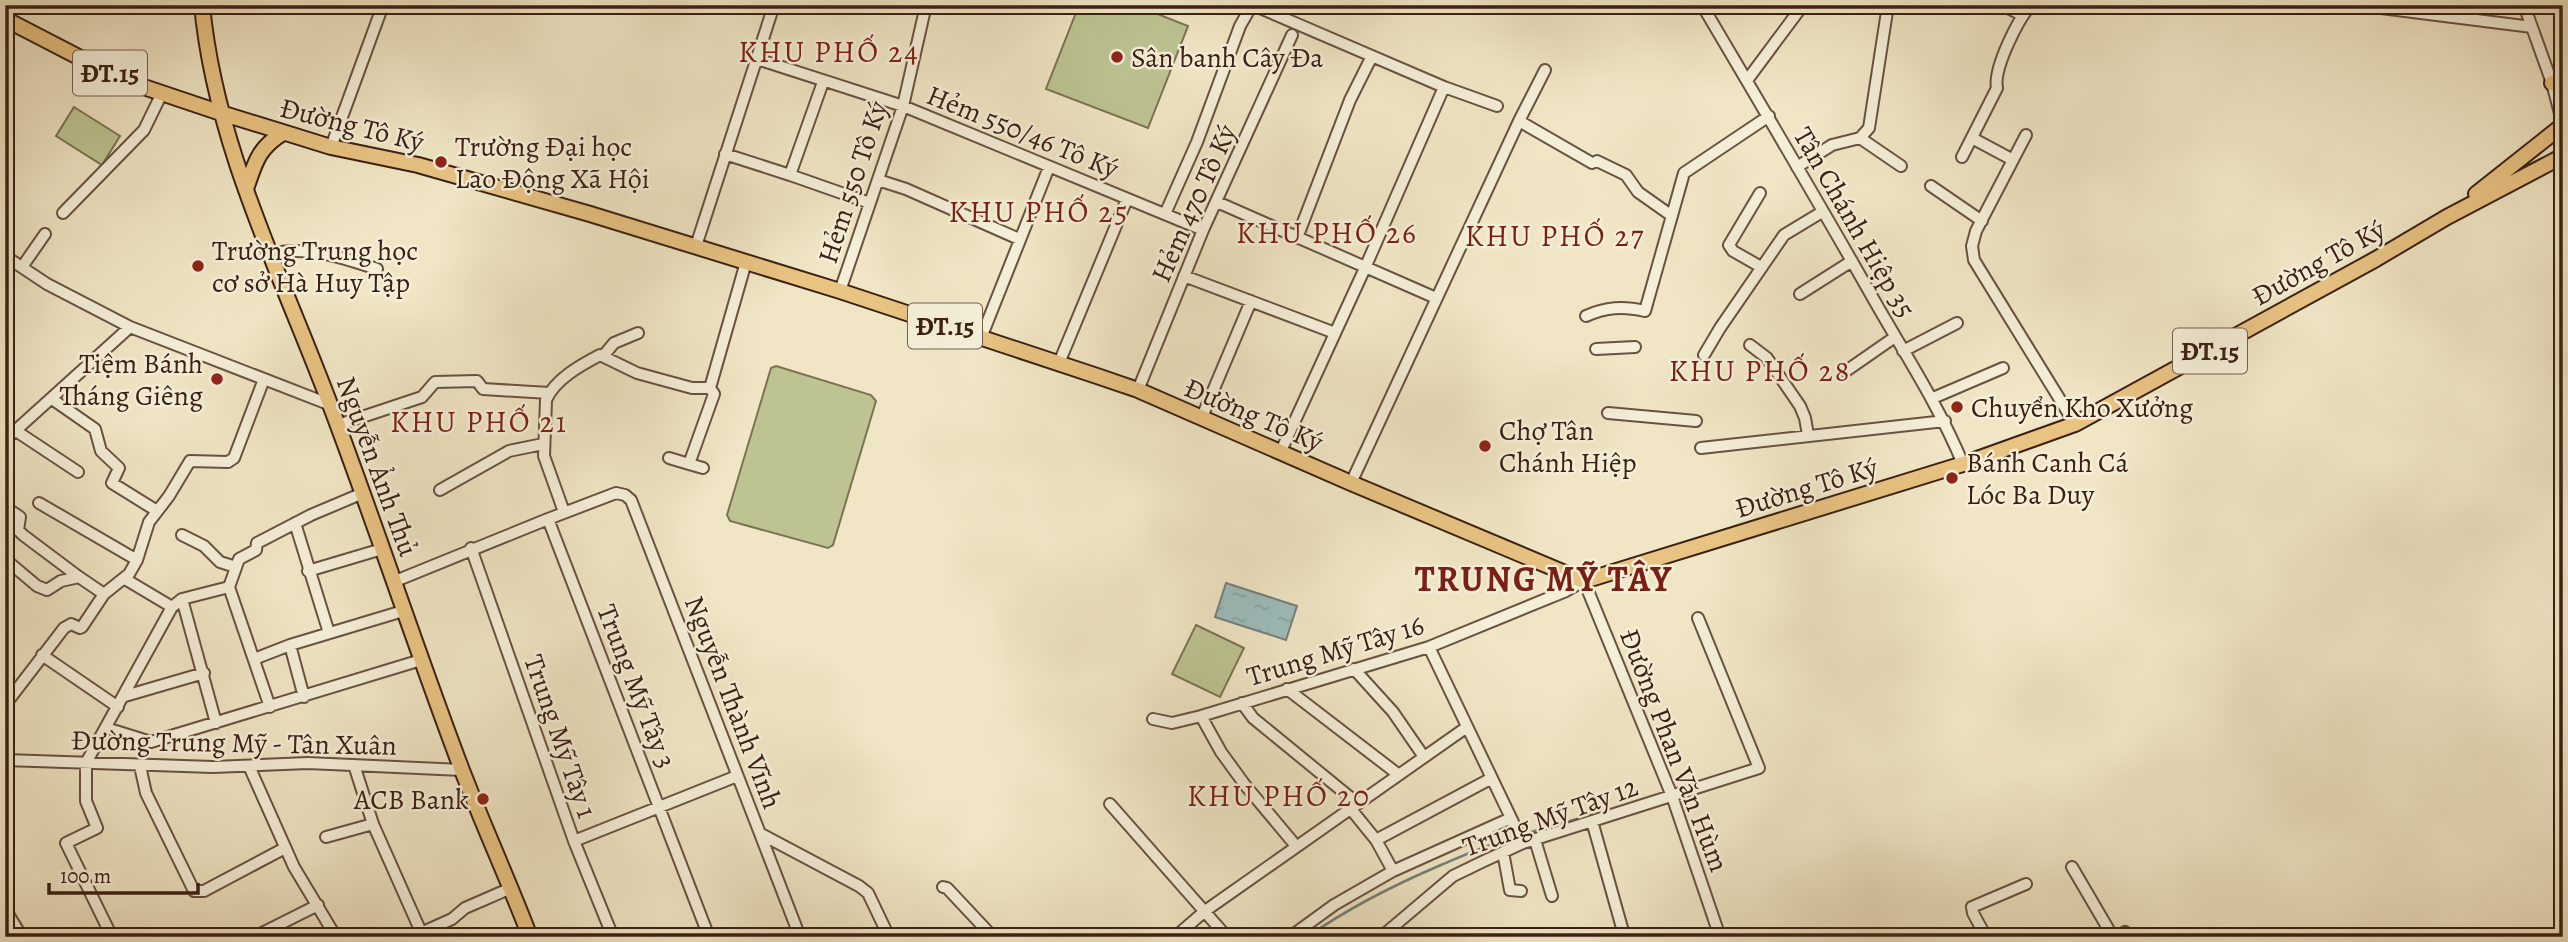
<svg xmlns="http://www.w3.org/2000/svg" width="2568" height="942" font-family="Alegreya,serif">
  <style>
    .garden { fill: #bdc492; stroke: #7c7254; stroke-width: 2 }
    .water { fill: url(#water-ripples); stroke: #767e7a; stroke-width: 2 }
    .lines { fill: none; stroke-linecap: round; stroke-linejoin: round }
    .stream { stroke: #767e7a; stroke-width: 2.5 }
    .minor-casing { stroke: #685241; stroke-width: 14 }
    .major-casing { stroke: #3b2015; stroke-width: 18 }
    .minor { stroke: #f5efd9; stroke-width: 10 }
    .major { stroke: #e8c382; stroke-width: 14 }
    .poi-dot { fill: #8f2418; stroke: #f5efd9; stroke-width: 2.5 }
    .labels { text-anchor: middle; stroke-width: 5; stroke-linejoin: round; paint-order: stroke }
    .shield { fill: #f5efd9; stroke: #735e50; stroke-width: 2 }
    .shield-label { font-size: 26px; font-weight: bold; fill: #3b2015 }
    .poi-label { font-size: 28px; fill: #3b2015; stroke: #f5efd9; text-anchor: start }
    .street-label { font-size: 28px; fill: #3b2015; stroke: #f5efd9 }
    .neighbourhood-label { font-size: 30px; letter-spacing: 2px; fill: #7a1f14; stroke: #f5efd9 }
    .district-label { font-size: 35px; font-weight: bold; letter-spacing: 2px; fill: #7a1f14; stroke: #f5efd9 }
  </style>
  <defs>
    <pattern id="water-ripples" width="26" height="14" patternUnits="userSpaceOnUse" patternTransform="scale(1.75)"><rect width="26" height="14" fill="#9dbdbd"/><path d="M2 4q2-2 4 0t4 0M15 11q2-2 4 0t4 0" fill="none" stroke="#88a2a2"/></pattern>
  </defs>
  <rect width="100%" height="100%" fill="#f0e6c5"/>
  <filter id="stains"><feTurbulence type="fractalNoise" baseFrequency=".00286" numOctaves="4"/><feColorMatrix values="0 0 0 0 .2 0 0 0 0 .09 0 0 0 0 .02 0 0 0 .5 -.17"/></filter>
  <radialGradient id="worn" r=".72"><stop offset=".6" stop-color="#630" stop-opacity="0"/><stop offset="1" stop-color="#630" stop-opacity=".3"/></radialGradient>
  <path class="garden" d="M1079,5H1135L1188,26L1148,128L1046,89Z
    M74,107L120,136L102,165L56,136Z
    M776,366L871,395L876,401L833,545L828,548L730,521L727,515L771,368Z
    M1196,625L1244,648L1220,697L1172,674Z"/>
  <path class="water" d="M1226,583L1297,606L1286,640L1215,617Z"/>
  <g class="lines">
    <path class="stream" d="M1524,834L1595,814
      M1307,937C1350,907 1394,885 1441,865C1467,854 1491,843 1518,836"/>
    <g class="minor-casing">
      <path id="minor" d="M1253,5L1444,87L1497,106
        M1702,5C1760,103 1818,201 1874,300C1906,356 1938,404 1963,464
        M2002,5L2022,15
        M2357,5L2532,27
        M2524,5L2552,83L2563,125
        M757,59L903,106L1203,230
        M1748,79L1803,5
        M1519,121L1592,163
        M2026,135L1976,231L1972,246L1974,260L2075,424
        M1860,138L1901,166
        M1972,138L2013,160
        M331,147L383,5
        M725,154L790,175L823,82
        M1962,157L1997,88C1993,69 2018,19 2031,5
        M1597,161L1626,175L1638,192L1672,216
        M1797,167L1832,145L1860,138L1869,128L1888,5
        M790,175L870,203
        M878,180L906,189L1019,239
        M1931,186L1982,221
        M1760,193L1729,245L1733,251L1761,267
        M1217,202L1436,298
        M63,213L144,130L162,93
        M1165,214L1197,142L1240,26L1252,5
        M1297,238L1350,100L1372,56
        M696,246L774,5
        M271,254C307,245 343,258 377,269
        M5,256L47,284L130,327L331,405
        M22,267L45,234
        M1184,276L1335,333
        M840,291L903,106L926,5
        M1800,294L1852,261
        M1586,316C1606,307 1623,306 1645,311L1684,173L1769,116
        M981,338L1049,167
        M1750,345L1767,358L1800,406L1805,418L1808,435
        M1596,349L1635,347
        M1903,351L1957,323
        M604,355L614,343L638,333
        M1704,355L1720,328L1784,235L1822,212
        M1059,363L1127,199
        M1846,371L1895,337
        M1138,390L1203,230L1292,35
        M1933,398L2003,368
        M52,399L95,429L101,451L119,468L112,483L157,511
        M1608,413L1696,421
        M1202,417L1251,301
        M338,425L422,397L435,382L477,381L483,389L549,393
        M16,431L78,472
        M5,440L130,327
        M1701,448L1945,421
        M1281,451L1365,268L1444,87
        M669,458L689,464L714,394L710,388
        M689,464L703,468
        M1351,483L1519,121L1545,70
        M440,490L509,451L543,444
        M39,503L137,560
        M5,507L20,517L18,530L23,535L79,577
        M564,512L544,456L546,400C555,379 581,365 600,355L637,373L692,388H710L746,262
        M295,523L329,633
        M182,535L204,546L220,562L236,567
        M471,548L574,841L613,937
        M5,559L37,586L47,590L61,581L79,577L104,594
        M308,571L382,549
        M125,579L172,607
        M393,582L548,519
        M229,587L239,559L256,550L257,543L311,515L363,493
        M229,587L270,707
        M182,599L216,723
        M290,645L304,697
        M1429,647L1523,843
        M42,655L118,707
        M254,659L290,645L403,611
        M1354,669L1393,712L1424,757
        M1287,689L1399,775
        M125,696L204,673
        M1242,703L1253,718L1357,803
        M5,705L64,628L71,624L80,628L82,627L104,594L129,574L137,560L149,522L169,496L190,461L228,462L234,458L264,379
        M1201,716L1221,752L1245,785L1296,846
        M1153,719L1172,723L1201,716L1429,647L1566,591L1584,581L1672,796L1720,937
        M106,728L151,742L421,660
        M5,760L213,767L308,763L462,770
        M354,765L373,824
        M140,766L146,793L194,891H204L285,848
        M249,766L294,867L336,937
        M1110,804L1227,937
        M1350,808L1376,840L1492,778
        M1592,821L1624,935
        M761,834L859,886L868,893L889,937
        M326,837L373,824L421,932
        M1535,840L1552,896
        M574,841L737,776
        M1503,852L1510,890L1521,891
        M2072,867L2113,937
        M1393,871L1511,818
        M943,887L947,888L993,937
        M5,909L22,937
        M112,937L66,843L97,828L86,801V763L172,607L182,599L229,587
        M254,937L318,905
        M412,937L452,919L465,908L511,888
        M709,937L548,519L616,493L625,495L631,500L800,937
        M1175,937L1205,911L1467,727
        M1290,937L1334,905L1393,871L1376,840
        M1381,937L1453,876L1484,861L1523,843L1759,768L1698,618
        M1986,937L1973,913L1972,907L2026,884
        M2115,937L2125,932L2130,937"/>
    </g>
    <g class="major-casing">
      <path id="major" d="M202,5C215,146 282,276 331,407C376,526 415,646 460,765C482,823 508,879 530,937
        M5,19L123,80L221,113L331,147L418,165L590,214L840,291L1097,376L1138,390L1351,483L1584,581L1963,464L2075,424L2376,259L2447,217L2563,156
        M2552,83L2563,86
        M246,189C255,163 258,148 283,133
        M2476,194L2563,125"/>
    </g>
    <use href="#minor" class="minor"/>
    <use href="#major" class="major"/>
  </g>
  <g class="poi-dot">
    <circle cx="1117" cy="57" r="7"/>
    <circle cx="441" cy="162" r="7"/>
    <circle cx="198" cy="266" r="7"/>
    <circle cx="217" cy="379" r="7"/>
    <circle cx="1957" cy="407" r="7"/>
    <circle cx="1485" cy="446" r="7"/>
    <circle cx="1952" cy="478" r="7"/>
    <circle cx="483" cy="799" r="7"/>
  </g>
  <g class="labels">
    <g class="shield">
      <rect x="73" y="50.5" width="74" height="45" rx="5"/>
      <rect x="908" y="303.5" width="74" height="45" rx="5"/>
      <rect x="2173" y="328.5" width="74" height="45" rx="5"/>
    </g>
    <g class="shield-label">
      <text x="110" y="82">ĐT.15</text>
      <text x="945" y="335">ĐT.15</text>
      <text x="2210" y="360">ĐT.15</text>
    </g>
    <g class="poi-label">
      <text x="1131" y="67">Sân banh Cây Đa</text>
      <text x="455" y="156">Trường Đại học<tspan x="455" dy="32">Lao Động Xã Hội</tspan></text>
      <text x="212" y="260">Trường Trung học<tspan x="212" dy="32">cơ sở Hà Huy Tập</tspan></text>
      <text x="203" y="373" text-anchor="end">Tiệm Bánh<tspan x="203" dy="32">Tháng Giêng</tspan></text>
      <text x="1971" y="417">Chuyển Kho Xưởng</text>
      <text x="1499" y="440">Chợ Tân<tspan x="1499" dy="32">Chánh Hiệp</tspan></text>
      <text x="1966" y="472">Bánh Canh Cá<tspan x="1966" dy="32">Lóc Ba Duy</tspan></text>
      <text x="469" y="809" text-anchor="end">ACB Bank</text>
    </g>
    <g class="street-label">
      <text transform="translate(352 124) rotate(14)" y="10">Đường Tô Ký</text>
      <text transform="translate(1023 131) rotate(22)" y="10">Hẻm 550/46 Tô Ký</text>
      <text transform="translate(852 182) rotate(-72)" y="10">Hẻm 550 Tô Ký</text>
      <text transform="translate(1193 203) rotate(-66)" y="10">Hẻm 470 Tô Ký</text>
      <text transform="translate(1855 222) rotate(60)" y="10">Tân Chánh Hiệp 35</text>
      <text transform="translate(2318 262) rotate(-29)" y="10">Đường Tô Ký</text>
      <text transform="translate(1254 414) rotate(23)" y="10">Đường Tô Ký</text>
      <text transform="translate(378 466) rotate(70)" y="10">Nguyễn Ảnh Thủ</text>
      <text transform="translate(1806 487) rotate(-17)" y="10">Đường Tô Ký</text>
      <text transform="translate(1335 650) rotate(-17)" y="10">Trung Mỹ Tây 16</text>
      <text transform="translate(637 686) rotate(69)" y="10">Trung Mỹ Tây 3</text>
      <text transform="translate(734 702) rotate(69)" y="10">Nguyễn Thành Vĩnh</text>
      <text transform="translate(561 736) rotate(71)" y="10">Trung Mỹ Tây 1</text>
      <text transform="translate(234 742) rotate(1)" y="10">Đường Trung Mỹ - Tân Xuân</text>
      <text transform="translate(1675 750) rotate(69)" y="10">Đường Phan Văn Hùm</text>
      <text transform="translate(1550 816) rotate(-20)" y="10">Trung Mỹ Tây 12</text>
    </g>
    <g class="neighbourhood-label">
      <text x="829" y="62">KHU PHỐ 24</text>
      <text x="1039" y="222">KHU PHỐ 25</text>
      <text x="1327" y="243">KHU PHỐ 26</text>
      <text x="1555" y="246">KHU PHỐ 27</text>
      <text x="1760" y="381">KHU PHỐ 28</text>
      <text x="479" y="432">KHU PHỐ 21</text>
      <text x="1279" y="806">KHU PHỐ 20</text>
    </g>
    <g class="district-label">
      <text x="1544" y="591">TRUNG MỸ TÂY</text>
    </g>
  </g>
  <rect width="2568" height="942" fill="none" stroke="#f0e6c5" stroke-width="28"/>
  <rect x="7" y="7" width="2554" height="928" fill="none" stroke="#3b2015" stroke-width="3.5"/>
  <rect x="14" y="14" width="2540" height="914" fill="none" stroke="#3b2015" stroke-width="2"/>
  <path d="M49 883v10h149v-10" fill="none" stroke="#3b2015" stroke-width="3.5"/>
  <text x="60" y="883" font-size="21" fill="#3b2015" stroke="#f5efd9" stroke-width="5" paint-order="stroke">100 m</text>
  <rect width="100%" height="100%" filter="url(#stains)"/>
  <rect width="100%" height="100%" fill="url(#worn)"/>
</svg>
